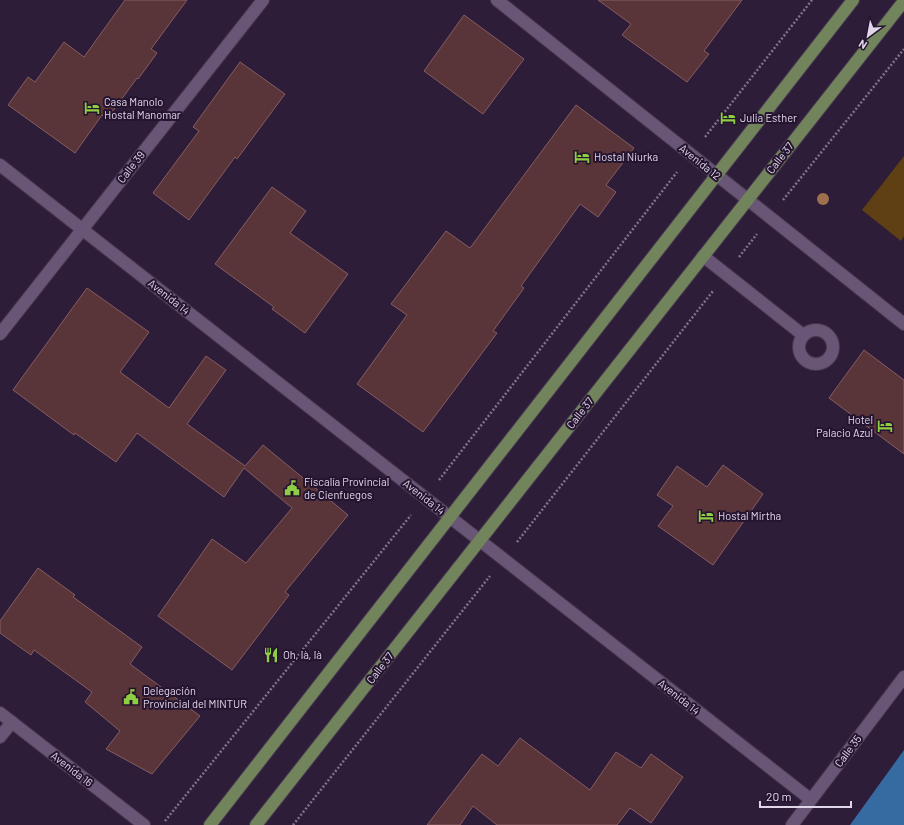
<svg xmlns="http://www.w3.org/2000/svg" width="904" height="825" font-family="Barlow,sans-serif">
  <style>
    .green { fill: #5f3f14 }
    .water { fill: #366ba2 }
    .building { fill: #593439; stroke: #875d62 }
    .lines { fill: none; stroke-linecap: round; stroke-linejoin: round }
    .lane-casing { stroke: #47384f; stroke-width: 14 }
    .street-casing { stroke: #47384f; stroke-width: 14 }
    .secondary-casing { stroke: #47384f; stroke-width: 14 }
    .primary-casing { stroke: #47384f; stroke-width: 14 }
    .path { stroke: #81738a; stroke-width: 2.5; stroke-dasharray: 2 2; stroke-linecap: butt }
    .lane { stroke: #695676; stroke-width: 12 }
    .street { stroke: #695676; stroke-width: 12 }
    .secondary { stroke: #695676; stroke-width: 12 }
    .primary { stroke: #72845c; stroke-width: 12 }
    .tree { fill: #9e704b }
    .labels { text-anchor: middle; stroke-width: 4; stroke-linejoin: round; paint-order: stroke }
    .poi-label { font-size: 11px; fill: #e1d6e9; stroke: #24142f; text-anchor: start }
    .street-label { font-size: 11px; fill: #e1d6e9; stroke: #24142f }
  </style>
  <rect width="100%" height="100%" fill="#2e1d39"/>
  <path class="green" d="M904,156V236L901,241L862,210Z"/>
  <path class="water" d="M904,750V825H850Z"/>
  <path class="building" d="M125,0H187L151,49L157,53L138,79L137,78L107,119L102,115L75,153L8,105L28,77L35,82L64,42L84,57Z
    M598,0H742L704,51L709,54L687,82L622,35L631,24Z
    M464,15L524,59L483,114L424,71Z
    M240,62L285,94L237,159L235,157L189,220L153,193L199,131L193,127Z
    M576,105L634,148L606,185L616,192L598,217L580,204L521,286L524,288L493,331L497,333L423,432L357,384L407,315L391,304L446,231L470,248Z
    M272,187L306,211L290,233L348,274L305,333L272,309L274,307L215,264Z
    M87,288L149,332L120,372L169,408L206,356L226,370L187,424L245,466L263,445L348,515L285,592L289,595L232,670L158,616L212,539L246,563L292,508L244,468L224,497L137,433L116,462L75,433L74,435L13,390Z
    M864,350L904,380V454L829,398Z
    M723,465L763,494L713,565L658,526L673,506L657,495L677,466L707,487Z
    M38,568L75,595L73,597L142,647L130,664L200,716L152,774L106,749L120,731L85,702L92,692L34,650L31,655L0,633V621Z
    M520,738L590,790L616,752L641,768L651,754L683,777L651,823L630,808L617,825H497L473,806L460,825H427L482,754L498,766Z"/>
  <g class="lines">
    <g class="lane-casing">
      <path id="lane" d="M703,256L803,335
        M799 347a17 17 0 1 1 34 0a17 17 0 1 1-34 0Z"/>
    </g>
    <g class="street-casing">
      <path id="street" d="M497,0L904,324
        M0,165L810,799
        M0,334L263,0
        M0,737L12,722
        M792,825L904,677"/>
    </g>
    <g class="secondary-casing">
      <path id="secondary" d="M0,713L144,825"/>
    </g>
    <g class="primary-casing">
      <path id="primary" d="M210,825L853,0
        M256,825L904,1"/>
    </g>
    <path class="path" d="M705,137L812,0
      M783,200L904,49
      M739,257L757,234
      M439,480L677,172
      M517,542L713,291
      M165,821L411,515
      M293,825L490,576"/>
    <use href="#lane" class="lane"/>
    <use href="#street" class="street"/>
    <use href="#secondary" class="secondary"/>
    <use href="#primary" class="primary"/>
  </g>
  <circle class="tree" cx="823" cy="199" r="6"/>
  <defs>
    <g id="hotel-bare" transform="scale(1.2)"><path d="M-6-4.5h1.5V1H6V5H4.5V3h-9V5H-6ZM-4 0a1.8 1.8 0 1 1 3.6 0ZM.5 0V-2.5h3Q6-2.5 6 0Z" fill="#8ece43" stroke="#24142f" stroke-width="2.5" paint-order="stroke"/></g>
    <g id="civic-bare" transform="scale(1.2)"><path d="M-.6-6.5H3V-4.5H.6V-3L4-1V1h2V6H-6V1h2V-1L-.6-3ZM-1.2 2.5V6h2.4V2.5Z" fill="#8ece43" stroke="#24142f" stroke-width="2.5" paint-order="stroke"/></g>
    <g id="restaurant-bare" transform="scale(1.2)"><path d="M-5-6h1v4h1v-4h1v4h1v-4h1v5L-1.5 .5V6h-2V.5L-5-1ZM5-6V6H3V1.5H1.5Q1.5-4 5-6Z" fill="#8ece43" stroke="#24142f" stroke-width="2.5" paint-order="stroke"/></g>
  </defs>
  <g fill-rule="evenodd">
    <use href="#hotel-bare" x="92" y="108"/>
    <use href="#hotel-bare" x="728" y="118"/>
    <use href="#hotel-bare" x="582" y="157"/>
    <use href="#hotel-bare" x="885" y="426"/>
    <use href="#civic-bare" x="292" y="488"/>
    <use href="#hotel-bare" x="706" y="516"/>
    <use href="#restaurant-bare" x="271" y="655"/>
    <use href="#civic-bare" x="131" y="697"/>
  </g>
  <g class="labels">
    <g class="poi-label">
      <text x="104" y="106">Casa Manolo<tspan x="104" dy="13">Hostal Manomar</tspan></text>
      <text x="740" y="122">Julia Esther</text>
      <text x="594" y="161">Hostal Niurka</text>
      <text x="873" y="424" text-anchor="end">Hotel<tspan x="873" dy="13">Palacio Azul</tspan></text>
      <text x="304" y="486">Fiscalía Provincial<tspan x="304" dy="13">de Cienfuegos</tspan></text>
      <text x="718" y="520">Hostal Mirtha</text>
      <text x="283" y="659">Oh, là, là</text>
      <text x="143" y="695">Delegación<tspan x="143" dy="13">Provincial del MINTUR</tspan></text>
    </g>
    <g class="street-label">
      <text transform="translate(780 158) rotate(-52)" y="4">Calle 37</text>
      <text transform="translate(700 162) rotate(39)" y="4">Avenida 12</text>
      <text transform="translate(131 167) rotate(-52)" y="4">Calle 39</text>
      <text transform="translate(169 297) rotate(38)" y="4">Avenida 14</text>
      <text transform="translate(580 413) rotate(-52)" y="4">Calle 37</text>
      <text transform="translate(424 497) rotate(38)" y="4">Avenida 14</text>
      <text transform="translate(380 668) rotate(-52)" y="4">Calle 37</text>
      <text transform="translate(679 697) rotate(38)" y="4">Avenida 14</text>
      <text transform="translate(848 751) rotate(-53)" y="4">Calle 35</text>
      <text transform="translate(72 769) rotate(38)" y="4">Avenida 16</text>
    </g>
  </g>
  <g transform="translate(868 36) rotate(212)" stroke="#24142f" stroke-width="3" paint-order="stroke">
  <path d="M0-3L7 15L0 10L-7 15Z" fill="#e1d6e9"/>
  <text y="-6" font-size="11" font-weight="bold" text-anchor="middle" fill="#e1d6e9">N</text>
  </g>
  <path d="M760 801v6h91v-6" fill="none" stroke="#e1d6e9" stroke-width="2"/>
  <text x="766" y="801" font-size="12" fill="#e1d6e9" stroke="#24142f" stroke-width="3" paint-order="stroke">20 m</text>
</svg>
